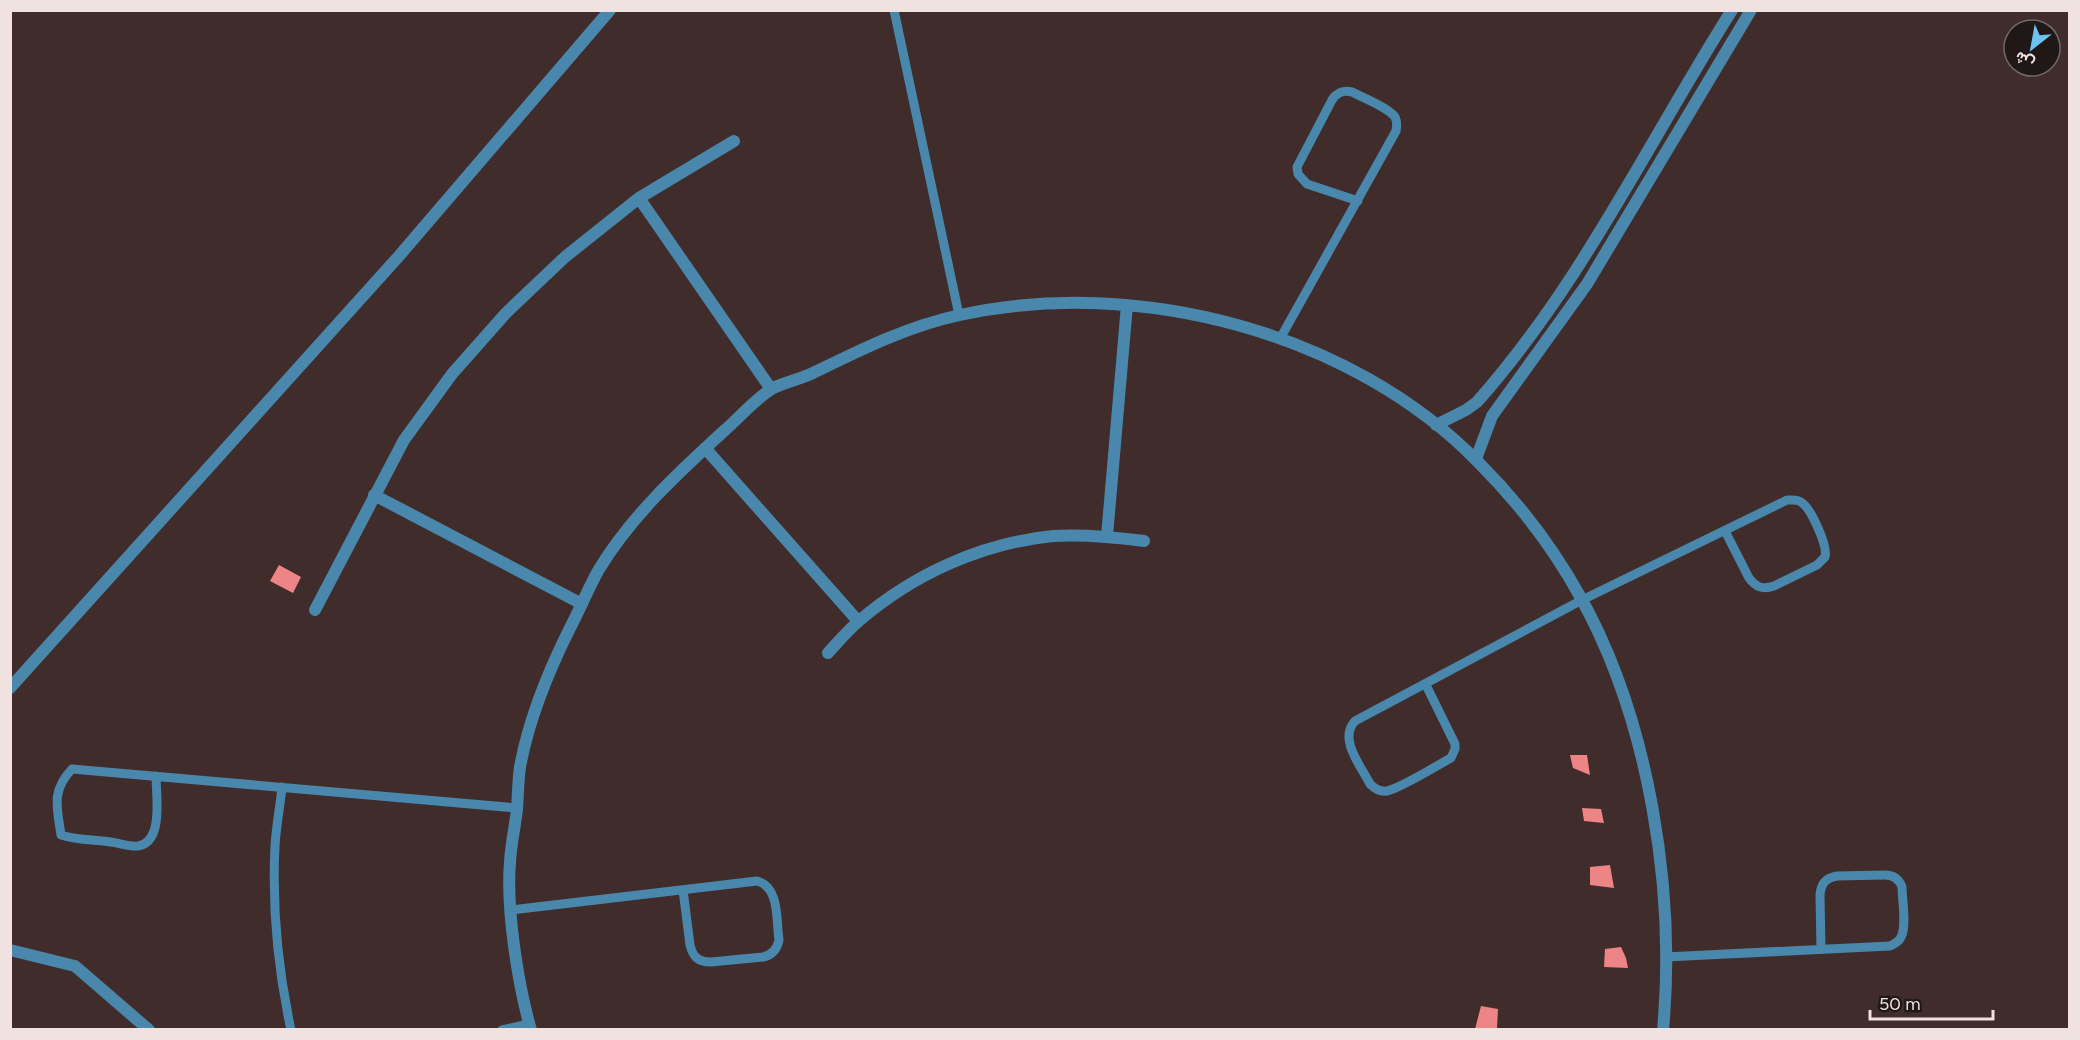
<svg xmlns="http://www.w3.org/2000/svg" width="2080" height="1040" font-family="Figtree,Vazirmatn,sans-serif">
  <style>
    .building { fill: #ed8586 }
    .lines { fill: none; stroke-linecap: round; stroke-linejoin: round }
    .lane { stroke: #4988ac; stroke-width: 9 }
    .street { stroke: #4988ac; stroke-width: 12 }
  </style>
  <rect width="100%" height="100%" fill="#402c2b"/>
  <path class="building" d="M279,565L301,577L293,593L270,581Z
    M1570,755H1587L1590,775L1573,768Z
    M1582,808L1601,809L1604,823L1584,821Z
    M1610,865L1614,888L1590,885V867Z
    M1621,947L1626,958L1628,968L1604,967L1605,949Z
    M1481,1006L1498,1009L1497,1029H1475Z"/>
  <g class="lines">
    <path class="lane" d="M894,10L959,315
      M1281,337L1396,131C1397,126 1397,121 1395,117C1389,108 1362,97 1352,92C1343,90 1337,92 1332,100L1297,167L1298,174L1307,184L1358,201
      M1426,685L1455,744V749L1451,758C1436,766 1401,788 1387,791C1380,792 1375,789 1370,784C1361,766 1338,739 1355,721L1582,600L1787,500C1792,500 1797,499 1801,502C1811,508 1828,546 1825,557L1817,565L1774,586C1762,590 1756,587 1749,578L1725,531
      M156,776C156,795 164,842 138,846C130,847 119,843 111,842C92,839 80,841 61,835C57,807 51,791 72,769L517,808
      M282,787C280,807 276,827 275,846C272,907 278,970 291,1030
      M511,910L757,881C780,887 776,920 779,940C777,950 772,955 763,957L711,962C698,962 693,957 690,945L683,890
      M1665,957L1890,946C1894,944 1899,942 1901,937C1907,927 1902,899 1902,887C1899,879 1894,875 1885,875L1837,876C1825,878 1821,884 1820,895L1821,949
      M502,1030L529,1024"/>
    <path class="street" d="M639,198L771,389
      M1436,425L1466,410L1477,402C1581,285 1649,141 1732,10
      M705,448L858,621
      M1476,459L1492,416L1587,284L1751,10
      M374,495L582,604
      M1107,536L1127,305
      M315,610L404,440L452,374L506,313L565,257L639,198L734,141
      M828,653C838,642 848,630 860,620C914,574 982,543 1053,536C1084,534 1114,537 1144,541
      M10,688L399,256L610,10
      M10,950L75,966L149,1030
      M531,1030C518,985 506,909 510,862C511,844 515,827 517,809C518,795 518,781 520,767C529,718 548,672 570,628C580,609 588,589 598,571C630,517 679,472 725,430C740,417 756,398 773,388C786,382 800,379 813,373C860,350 908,326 960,315C1137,276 1352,332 1479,463C1519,503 1554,549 1581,598C1649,721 1676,890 1663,1030"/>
  </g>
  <rect width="2080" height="1040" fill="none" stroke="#efe2e1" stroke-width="24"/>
  <g transform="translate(2032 48) rotate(211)"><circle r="28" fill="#201717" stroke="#736868" stroke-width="1.5"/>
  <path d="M0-4.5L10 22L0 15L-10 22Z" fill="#6cc3f2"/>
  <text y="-9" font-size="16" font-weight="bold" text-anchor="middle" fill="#efe2e1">ش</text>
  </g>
  <path d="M1870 1010v9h123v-9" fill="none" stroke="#efe2e1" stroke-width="3"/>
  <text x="1879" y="1010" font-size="18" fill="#efe2e1" stroke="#201717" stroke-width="4.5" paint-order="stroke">50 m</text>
</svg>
